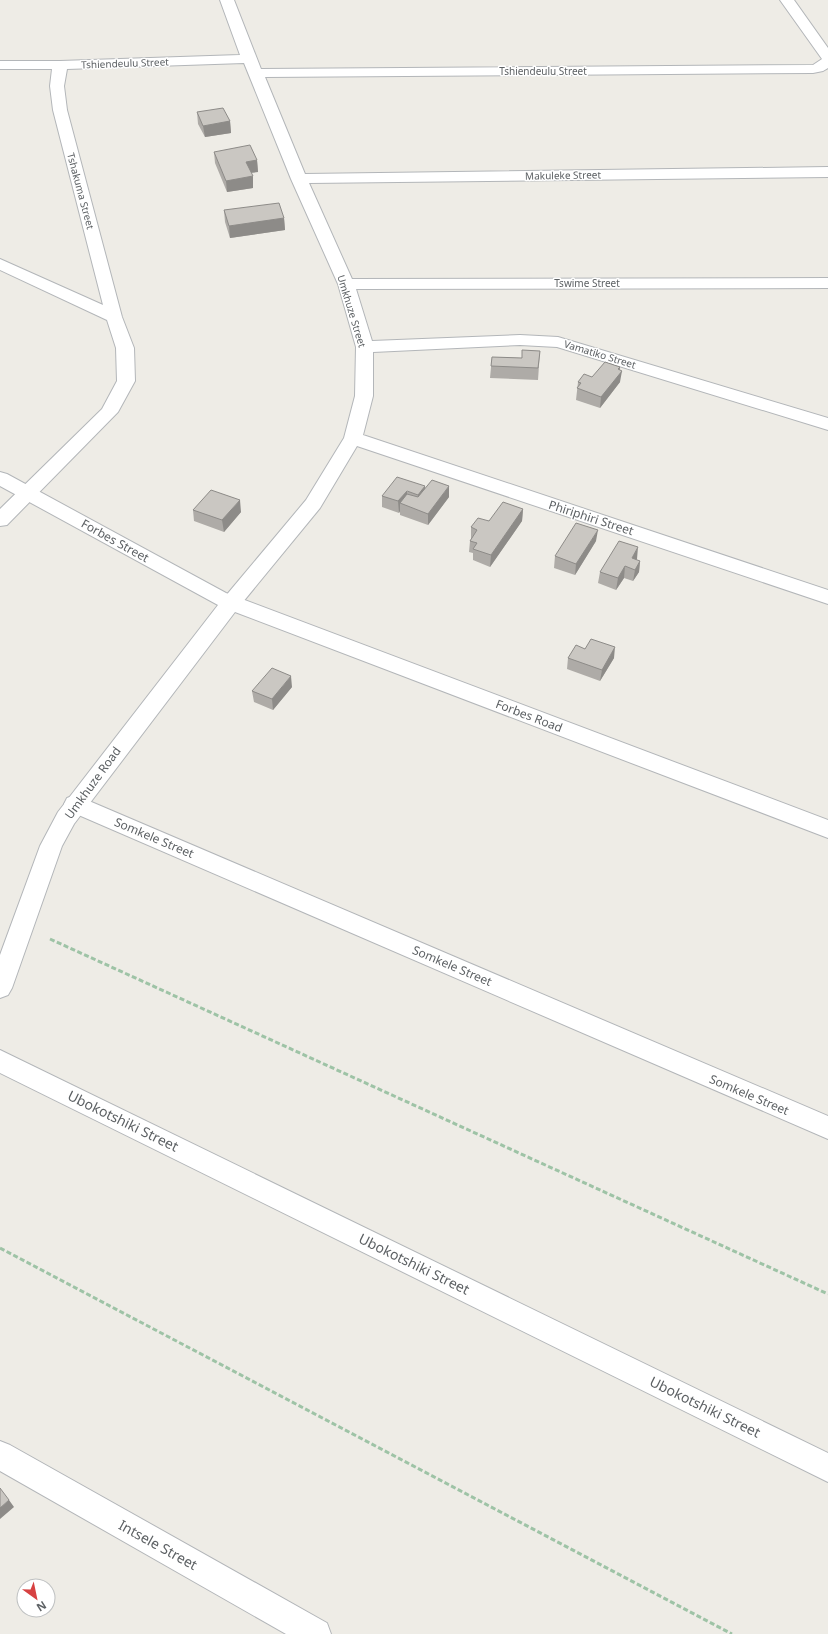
<svg xmlns="http://www.w3.org/2000/svg" width="828" height="1634" font-family="'Noto Sans',sans-serif">
  <style>
    .lines { fill: none; stroke-linecap: round; stroke-linejoin: round }
    .minor-casing { stroke: #b3b6b9; stroke-width: 2 }
    .tertiary-casing { stroke: #b3b6b9; stroke-width: 2 }
    .path { stroke: #9ec3a6; stroke-width: 3; stroke-dasharray: 5 2.5; stroke-linecap: butt }
    .minor { fill: #fff; fill-rule: evenodd }
    .tertiary { fill: #fff; fill-rule: evenodd }
    .wall { fill: #aeaba7 }
    .shaded-wall { fill: #8d8b88 }
    .building { fill: #cac7c2; stroke: #8d8b88 }
    .labels { text-anchor: middle; stroke-width: 3; stroke-linejoin: round; paint-order: stroke }
    .far-street-label { font-size: 10px; fill: #5d6164; stroke: #fff }
    .street-label { font-size: 12px; fill: #5d6164; stroke: #fff }
    .near-street-label { font-size: 14px; fill: #5d6164; stroke: #fff }
  </style>
  <rect width="100%" height="100%" fill="#eeece6"/>
  <g class="lines">
    <g class="minor-casing">
      <path id="minor" d="M220,0H234L261,69L813,65L822,59L780,0H794L828,48V68L823,71L813,73L265,77L305,174L828,167V177L309,183L352,279L828,278V288L356,289L372,341L520,335L558,337L828,418V430L557,347L520,345L373,352V396L363,435L828,590V604L357,446L320,508L238,608L231,610L224,608L221,603L224,598L306,500L344,438L355,396L356,347L338,284L291,179L244,63L67,69L64,86L67,110L122,317L134,348L135,381L118,412L7,525L0,526V509L102,409L117,381L116,348L107,320L0,270V259L103,305L53,110L50,86L52,69H0V61H60L240,55Z
        M75,795L828,1116V1139L67,810L64,804L67,798Z
        M0,1050L828,1453V1482L0,1073Z
        M0,1441L10,1445L327,1623L331,1634H286L0,1471Z"/>
    </g>
    <g class="tertiary-casing">
      <path id="tertiary" d="M0,472L7,474L226,593L828,820V838L235,612L74,824L62,846L12,988L8,995L0,998V955L40,846L58,812L218,605L0,486Z"/>
    </g>
    <path class="path" d="M50,939L828,1294
      M0,1248L732,1634"/>
    <use href="#minor" class="minor"/>
    <use href="#tertiary" class="tertiary"/>
  </g>
  <path class="wall" d="M197,112L230,121L231,133L205,137L198,124Z
    M214,152L257,160L258,172L251,173L253,188L227,192L215,163Z
    M224,210L284,218L285,230L230,238L225,222Z
    M540,351L538,380L490,378L492,357L521,358Z
    M620,367V382L600,408L576,400L578,382Z
    M425,489L449,497L428,525L400,515V511L399,513L382,507V496Z
    M523,509L522,521L490,567L473,560V553L469,552L470,541L471,539V527Z
    M193,510L241,512L224,532L194,521Z
    M596,541L575,575L554,568L555,556Z
    M637,559L636,560L640,561L639,572L633,581L624,578L616,590L598,583L600,572Z
    M568,658H614L600,681L567,669Z
    M292,687L273,710L254,702L252,691Z"/>
  <path class="shaded-wall" d="M230,121L231,133L205,137L203,126Z
    M257,160L258,172L247,173L246,162Z
    M253,176V188L227,192L226,181Z
    M284,218L285,230L230,238L229,226Z
    M620,367L619,374L622,371L620,382L600,408L601,397Z
    M425,486V498L418,507V495Z
    M449,486V497L428,525V514Z
    M407,491V503H400V511L399,513L398,501Z
    M240,500L241,512L224,532L222,520Z
    M523,509L522,521L490,567L491,555Z
    M598,530L596,541L575,575L576,564Z
    M638,547L637,559L631,568L632,558Z
    M640,561L639,572L633,581L635,570Z
    M625,566L624,578L616,590L618,578Z
    M615,647L614,658L600,681L602,670Z
    M291,676L292,687L273,710L272,699Z
    M9,1500L14,1507L0,1519V1508Z"/>
  <path class="building" d="M223,108L230,121L203,126L197,112Z
    M250,145L257,160L246,162L253,176L226,181L214,152Z
    M279,203L284,218L229,226L224,210Z
    M522,350L540,351L538,368L491,366L492,357L522,358Z
    M605,362L620,367L618,369L622,371L601,397L577,388L581,383L578,382L584,374L592,377Z
    M397,477L425,486L418,495L407,491L398,501L382,496Z
    M432,480L449,486L428,514L400,503L407,494L418,497Z
    M211,490L240,500L222,520L193,510Z
    M503,502L523,509L491,555L473,549L477,543L470,541L477,530L471,527L478,518L489,521Z
    M576,523L598,530L576,564L555,556Z
    M619,541L638,547L632,558L640,561L635,570L625,566L618,578L600,572Z
    M591,639L615,647L602,670L568,658L576,645L585,649Z
    M272,668L291,676L272,699L252,691Z
    M0,1488L9,1500L0,1508Z"/>
  <g class="labels">
    <g class="far-street-label">
      <text transform="translate(125 63) rotate(-2)" y="4">Tshiendeulu Street</text>
      <text x="543" y="75">Tshiendeulu Street</text>
      <text transform="translate(563 175) rotate(-1)" y="4">Makuleke Street</text>
      <text transform="translate(81 191) rotate(75)" y="4">Tshakuma Street</text>
      <text x="587" y="287">Tswime Street</text>
      <text transform="translate(352 311) rotate(73)" y="4">Umkhuze Street</text>
      <text transform="translate(600 354) rotate(17)" y="4">Vamatiko Street</text>
    </g>
    <g class="street-label">
      <text transform="translate(591 518) rotate(18)" y="4">Phiriphiri Street</text>
      <text transform="translate(115 541) rotate(29)" y="4">Forbes Street</text>
      <text transform="translate(529 716) rotate(21)" y="4">Forbes Road</text>
      <text transform="translate(93 783) rotate(-54)" y="4">Umkhuze Road</text>
      <text transform="translate(154 838) rotate(23)" y="4">Somkele Street</text>
      <text transform="translate(452 966) rotate(23)" y="4">Somkele Street</text>
      <text transform="translate(749 1095) rotate(23)" y="4">Somkele Street</text>
    </g>
    <g class="near-street-label">
      <text transform="translate(123 1121) rotate(26)" y="5">Ubokotshiki Street</text>
      <text transform="translate(414 1264) rotate(26)" y="5">Ubokotshiki Street</text>
      <text transform="translate(705 1407) rotate(26)" y="5">Ubokotshiki Street</text>
      <text transform="translate(158 1545) rotate(29)" y="5">Intsele Street</text>
    </g>
  </g>
  <g transform="translate(36 1598) rotate(147)"><circle r="19" fill="#ffffff" stroke="#bec0c1"/>
  <path d="M0-3L7 15L0 10L-7 15Z" fill="#d74242"/>
  <text y="-6" font-size="11" font-weight="bold" text-anchor="middle" fill="#5d6164">N</text>
  </g>
</svg>
